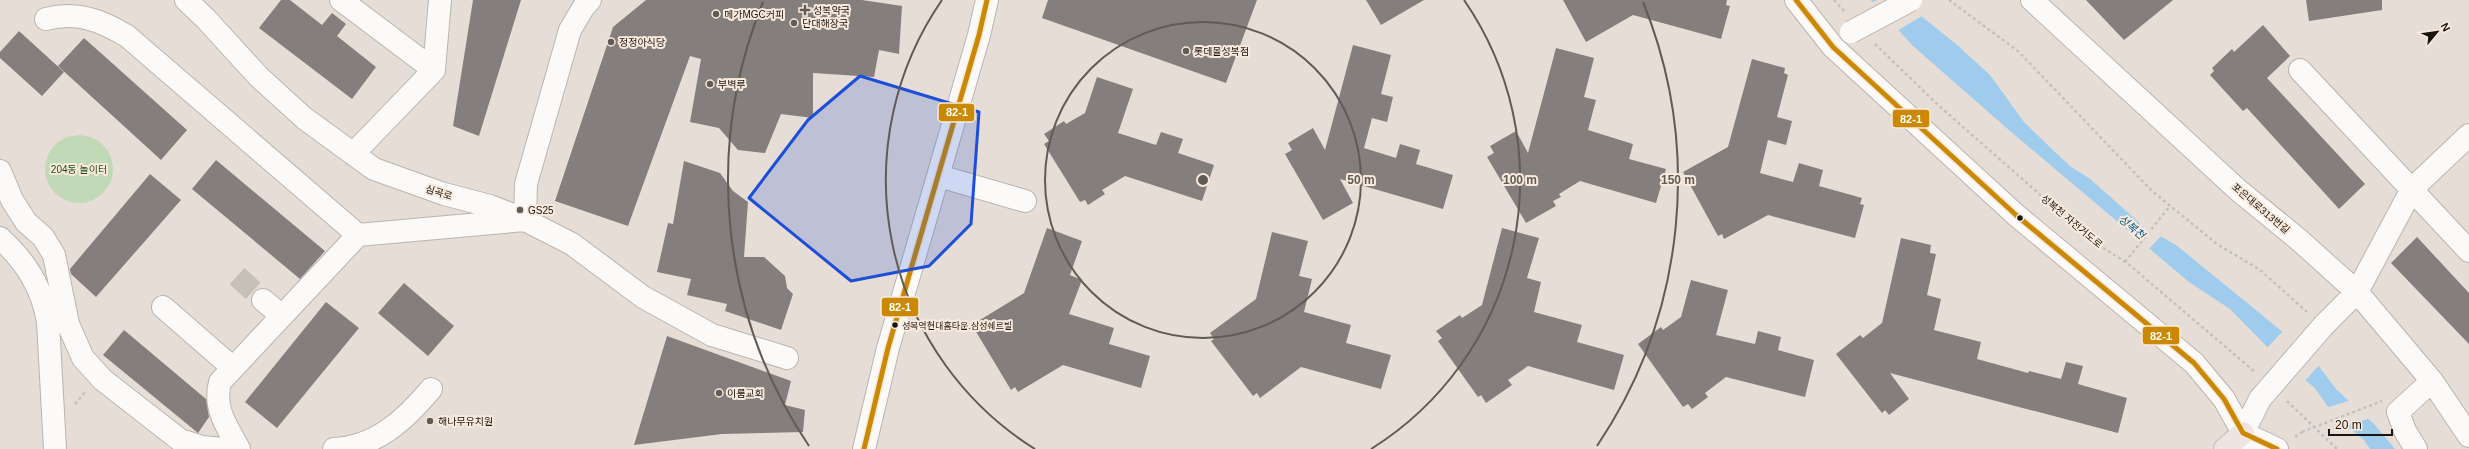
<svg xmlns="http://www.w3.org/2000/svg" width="2469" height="449" font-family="Helvetica,'Noto Sans KR',sans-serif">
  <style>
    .green { fill: #c2d9b8 }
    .water { fill: #9fcced }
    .pier { fill: #e6ded6 }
    .building { fill: #847e7c }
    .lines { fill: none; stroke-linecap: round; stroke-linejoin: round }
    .minor-tunnel { stroke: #c7c0b8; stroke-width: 22; stroke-dasharray: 22 11; stroke-linecap: butt }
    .minor-casing { stroke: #bab4ad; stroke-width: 24 }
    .major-casing { stroke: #bfbbb8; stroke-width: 24 }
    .path { stroke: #c3c1bf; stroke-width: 2.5; stroke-dasharray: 3 3; stroke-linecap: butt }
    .minor { stroke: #fbfaf9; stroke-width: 22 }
    .major { stroke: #eee5e2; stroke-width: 22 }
    .minor-bridge-casing { stroke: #bab4ad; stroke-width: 24; stroke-linecap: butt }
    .path-bridge { stroke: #c3c1bf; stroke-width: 2.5; stroke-dasharray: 3 3; stroke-linecap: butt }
    .minor-bridge { stroke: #fbfaf9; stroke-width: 22 }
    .bus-1-casing { stroke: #f9eadd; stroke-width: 8 }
    .bus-1 { stroke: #cb8903; stroke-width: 5 }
    .marked { fill: #1d4ed8; fill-opacity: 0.2; stroke: #1d4ed8; stroke-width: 3; stroke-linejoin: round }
    .ring { fill: none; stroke: #615b55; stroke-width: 2 }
    .poi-dot { fill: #615b55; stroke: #f9eadd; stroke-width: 1.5 }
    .bus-dot { fill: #191410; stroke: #f9eadd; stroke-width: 1.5 }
    .labels { text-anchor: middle; stroke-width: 4; stroke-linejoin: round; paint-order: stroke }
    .bus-label { font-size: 9px; fill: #191410; stroke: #f9eadd; text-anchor: start }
    .poi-label { font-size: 10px; fill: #191410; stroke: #f9eadd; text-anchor: start }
    .park-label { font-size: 10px; fill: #194d13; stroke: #f9eadd }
    .street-label { font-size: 10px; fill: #191410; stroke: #f9eadd }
    .water-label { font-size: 11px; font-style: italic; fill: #005685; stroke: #f9eadd }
    .centre { fill: #615b55; stroke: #f9eadd; stroke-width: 2 }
    .ring-label { font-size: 12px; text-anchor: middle; font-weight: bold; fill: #615b55; stroke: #f9eadd; stroke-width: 4; stroke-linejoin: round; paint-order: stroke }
    .line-badge { stroke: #f9eadd; stroke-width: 1.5 }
    .badge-label { font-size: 11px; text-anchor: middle; font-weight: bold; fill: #fff }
  </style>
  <rect width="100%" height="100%" fill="#e6ded6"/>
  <path class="green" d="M45 169a34 34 0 1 1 68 0a34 34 0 1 1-68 0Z"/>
  <path class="water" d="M1871,0H1901L1956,44L1990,75L2024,122L2053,150L2071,167L2089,178L2143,226L2176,245L2290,338L2314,360L2336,389L2375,425L2395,449H2370L2364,440L2334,415L2314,387L2284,364L2230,309L2189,282L2010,131L1913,46Z"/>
  <path class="pier" d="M1877,0H1904L1922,16L1897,31L1871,3Z
    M2141,222L2162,235L2148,250L2130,235Z
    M2283,331L2320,364L2304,382L2266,349Z
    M2351,400L2370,418L2344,427L2326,408Z"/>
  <path class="building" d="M281,0H290L322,25L332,13L346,24L337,36L376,67L352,99L259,28Z
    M473,0H521L479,136L453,126Z
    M646,0H862L902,6L899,54L879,50L874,77L813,73V118L781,114L765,153L738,150L719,128L690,122L701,59L690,56L628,226L555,201L613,27Z
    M1048,0H1257L1226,83L1042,18Z
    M1366,0H1424L1381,25Z
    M1563,0H1727L1726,5L1730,6L1721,39L1633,15L1586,42Z
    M2086,0H2173L2124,40Z
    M2306,0H2382V10L2309,21Z
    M2263,25L2290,56L2267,78L2365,184L2339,209L2247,108L2243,111L2210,75L2214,71L2212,68L2232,49L2234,52Z
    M19,31L64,72L42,96L0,58V52Z
    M84,38L187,130L161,160L58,66Z
    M1353,45L1391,55L1381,94L1393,97L1387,122L1372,118L1364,148L1396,158L1400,144L1420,150L1416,164L1453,175L1443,209L1340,179L1353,203L1323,220L1285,154L1292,150L1288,143L1313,128L1325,150Z
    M1556,48L1594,58L1584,97L1596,100L1588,130L1633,144L1629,159L1666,169L1656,203L1580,181L1559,194L1561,197L1553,201L1556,206L1526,223L1487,157L1494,153L1490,146L1516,131L1528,153Z
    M1752,59L1785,68L1784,73L1788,75L1777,117L1792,121L1786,145L1768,140L1760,173L1793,182L1799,163L1823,170L1819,186L1862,198L1860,204L1864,205L1855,238L1768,215L1724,239L1722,234L1718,236L1683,172L1728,147Z
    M1097,77L1133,89L1118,133L1156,145L1161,132L1183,139L1178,153L1214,165L1202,201L1125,176L1102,190L1105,194L1088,205L1085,200L1080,202L1044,144L1049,141L1044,134L1064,121L1066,124L1085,113Z
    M216,160L325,251L300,279L192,189Z
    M684,161L720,173L733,191L748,202L744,257H764L785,276L787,288L793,294L781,330L725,311L727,304L687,295L691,279L657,272L668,223L673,224Z
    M150,174L181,200L96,297L71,274L70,269Z
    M1047,228L1082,241L1070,275L1082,280L1069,314L1114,328L1109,344L1150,356L1141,388L1063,365L1018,392L1015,387L1011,390L975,330L979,328L975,323L1024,293Z
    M1502,228L1539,238L1527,278L1541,282L1534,312L1582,325L1577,342L1624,355L1614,390L1528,366L1508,380L1512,385L1486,403L1481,395L1478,397L1438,341L1442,338L1436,331L1460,315L1462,318L1482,305Z
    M1272,232L1308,241L1299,276L1312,279L1304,312L1351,325L1346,343L1391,355L1381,389L1301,367L1260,398L1257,393L1253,396L1211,341L1214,339L1210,333L1256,299Z
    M2417,237L2469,293V344L2391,263Z
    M1901,238L1931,245L1930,253L1936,254L1927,295L1941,299L1934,330L1981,342L1977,359L2028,373L2029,371L2061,379L2066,362L2083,366L2078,384L2127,398L2118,433L1890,373L1909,399L1889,415L1885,410L1882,413L1836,354L1860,335L1863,338L1882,323Z
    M1691,280L1728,290L1716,335L1755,344L1758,331L1781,337L1778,350L1814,360L1805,397L1726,377L1705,393L1708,397L1692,409L1688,404L1683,407L1638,344L1661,327L1663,330L1681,317Z
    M404,283L454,326L428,356L378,313Z
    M326,302L359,328L277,428L245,402Z
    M124,330L206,399L209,417L198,433L103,355Z
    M667,336L791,381L785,405L805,410L803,432L722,434L634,445Z"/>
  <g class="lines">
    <path class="minor-tunnel" d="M237,276L263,300"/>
    <g class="minor-casing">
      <path id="minor" d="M186,0L206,19L258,76L304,118L374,169L444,194L490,206L525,220L526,184L570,30L583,8L590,0
        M341,0L434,70
        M1796,0L1833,47L2016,215L2194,363L2224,399L2243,433L2277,449
        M2032,0L2238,190L2298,239L2357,292L2432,381L2469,436
        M46,19C77,11 100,20 127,36L358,235
        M2300,70L2469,251
        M353,154L434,70L440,0
        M0,171L12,200L26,222L43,237L54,255L68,324L83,358L103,380L180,440L202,447L223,449
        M939,176L1025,201
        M0,238C26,262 42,287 48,322L55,449
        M263,300L282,316
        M163,307L233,368
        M2324,325L2357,292L2412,189L2469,135
        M2243,444V433L2260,399
        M239,449C227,426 213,409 220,382L358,235L525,220L572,244L643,297L712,335L787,358
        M334,449C376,447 405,420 431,389
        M864,449L888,348L979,35L987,0
        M2416,449L2405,431L2398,412L2432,381"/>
    </g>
    <g class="major-casing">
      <path id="major" d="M2225,449L2243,433"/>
    </g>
    <path class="path" d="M1834,0L1844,11
      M1949,0L2018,51L2152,191L2217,244L2260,270L2307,312
      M1875,44L1938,105L2094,242L2127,263L2255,372
      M2125,262L2170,206
      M2287,401L2337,449
      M75,404L86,391
      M2295,437L2302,432"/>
    <use href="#minor" class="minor"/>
    <use href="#major" class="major"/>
    <g class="minor-bridge-casing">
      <path id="minor-bridge" d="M1851,32L1911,0
        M2260,399L2324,325"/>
    </g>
    <path class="path-bridge" d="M2302,432L2382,401"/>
    <use href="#minor-bridge" class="minor-bridge"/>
    <g class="bus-1-casing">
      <path id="bus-1" d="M1796,0L1833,47L2016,215L2194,363L2224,399L2243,433L2277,449
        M864,449L888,348L979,35L987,0"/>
    </g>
    <use href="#bus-1" class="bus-1"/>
  </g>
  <path class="marked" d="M860,76L979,112L971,224L929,266L851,281L749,198L808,120Z"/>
  <g class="ring">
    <circle cx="1203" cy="180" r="158"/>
    <path d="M1035 449A317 317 0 0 1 942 0M1464 0A317 317 0 0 1 1371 449"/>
    <path d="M809 446A475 475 0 0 1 763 2M1643 2A475 475 0 0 1 1597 446"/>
  </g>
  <g class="poi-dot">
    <path d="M803 4h4v4h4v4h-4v4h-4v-4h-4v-4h4z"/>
    <circle cx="716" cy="14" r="4"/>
    <circle cx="794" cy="23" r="4"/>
    <circle cx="611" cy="42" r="4"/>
    <circle cx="1186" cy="51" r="4"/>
    <circle cx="710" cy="84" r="4"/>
    <circle cx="520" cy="210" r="4"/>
    <circle cx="719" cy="393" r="4"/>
    <circle cx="430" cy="421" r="4"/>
  </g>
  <g class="bus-dot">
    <circle cx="2020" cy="218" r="3.5"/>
    <circle cx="895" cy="325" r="3.5"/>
  </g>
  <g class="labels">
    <g class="bus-label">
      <text x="902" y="329">성복역현대홈타운.삼성쉐르빌</text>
    </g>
    <g class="poi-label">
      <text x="813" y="14">성복약국</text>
      <text x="724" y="18">메가MGC커피</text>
      <text x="802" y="27">단대해장국</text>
      <text x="619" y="46">정정아식당</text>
      <text x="1194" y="55">롯데몰성복점</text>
      <text x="718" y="88">부벽루</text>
      <text x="528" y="214">GS25</text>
      <text x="727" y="397">이룸교회</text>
      <text x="438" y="425">해나무유치원</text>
    </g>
    <g class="park-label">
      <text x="79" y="173">204동 놀이터</text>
    </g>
    <g class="street-label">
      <text transform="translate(439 192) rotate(17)" y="4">심곡로</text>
      <text transform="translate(2261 208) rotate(40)" y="4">포은대로313번길</text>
      <text transform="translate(2072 221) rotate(40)" y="4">성복천 자전거도로</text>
    </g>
    <g class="water-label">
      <text transform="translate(2132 227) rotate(40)" y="4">성복천</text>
    </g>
  </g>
  <circle cx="1203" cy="180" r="6" class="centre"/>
  <g class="ring-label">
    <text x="1361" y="184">50 m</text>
    <text x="1520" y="184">100 m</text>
    <text x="1678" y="184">150 m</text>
  </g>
  <g class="line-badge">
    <rect x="938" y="103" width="37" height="19" rx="4" fill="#cb8903"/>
    <rect x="1892" y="109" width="38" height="19" rx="4" fill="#cb8903"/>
    <rect x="881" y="297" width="38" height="20" rx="4" fill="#cb8903"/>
    <rect x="2142" y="326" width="38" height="19" rx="4" fill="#cb8903"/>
  </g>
  <g class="badge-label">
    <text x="957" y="116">82-1</text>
    <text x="1911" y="123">82-1</text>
    <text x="900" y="311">82-1</text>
    <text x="2161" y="340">82-1</text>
  </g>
  <g transform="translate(2437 32) rotate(61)" stroke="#f9eadd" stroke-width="3" paint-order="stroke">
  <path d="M0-3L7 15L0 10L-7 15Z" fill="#191410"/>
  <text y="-6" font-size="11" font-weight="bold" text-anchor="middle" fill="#191410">N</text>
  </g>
  <path d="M2329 429v6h63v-6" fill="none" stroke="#191410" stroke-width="2"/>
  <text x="2335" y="429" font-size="12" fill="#191410" stroke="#f9eadd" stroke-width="3" paint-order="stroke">20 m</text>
</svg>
